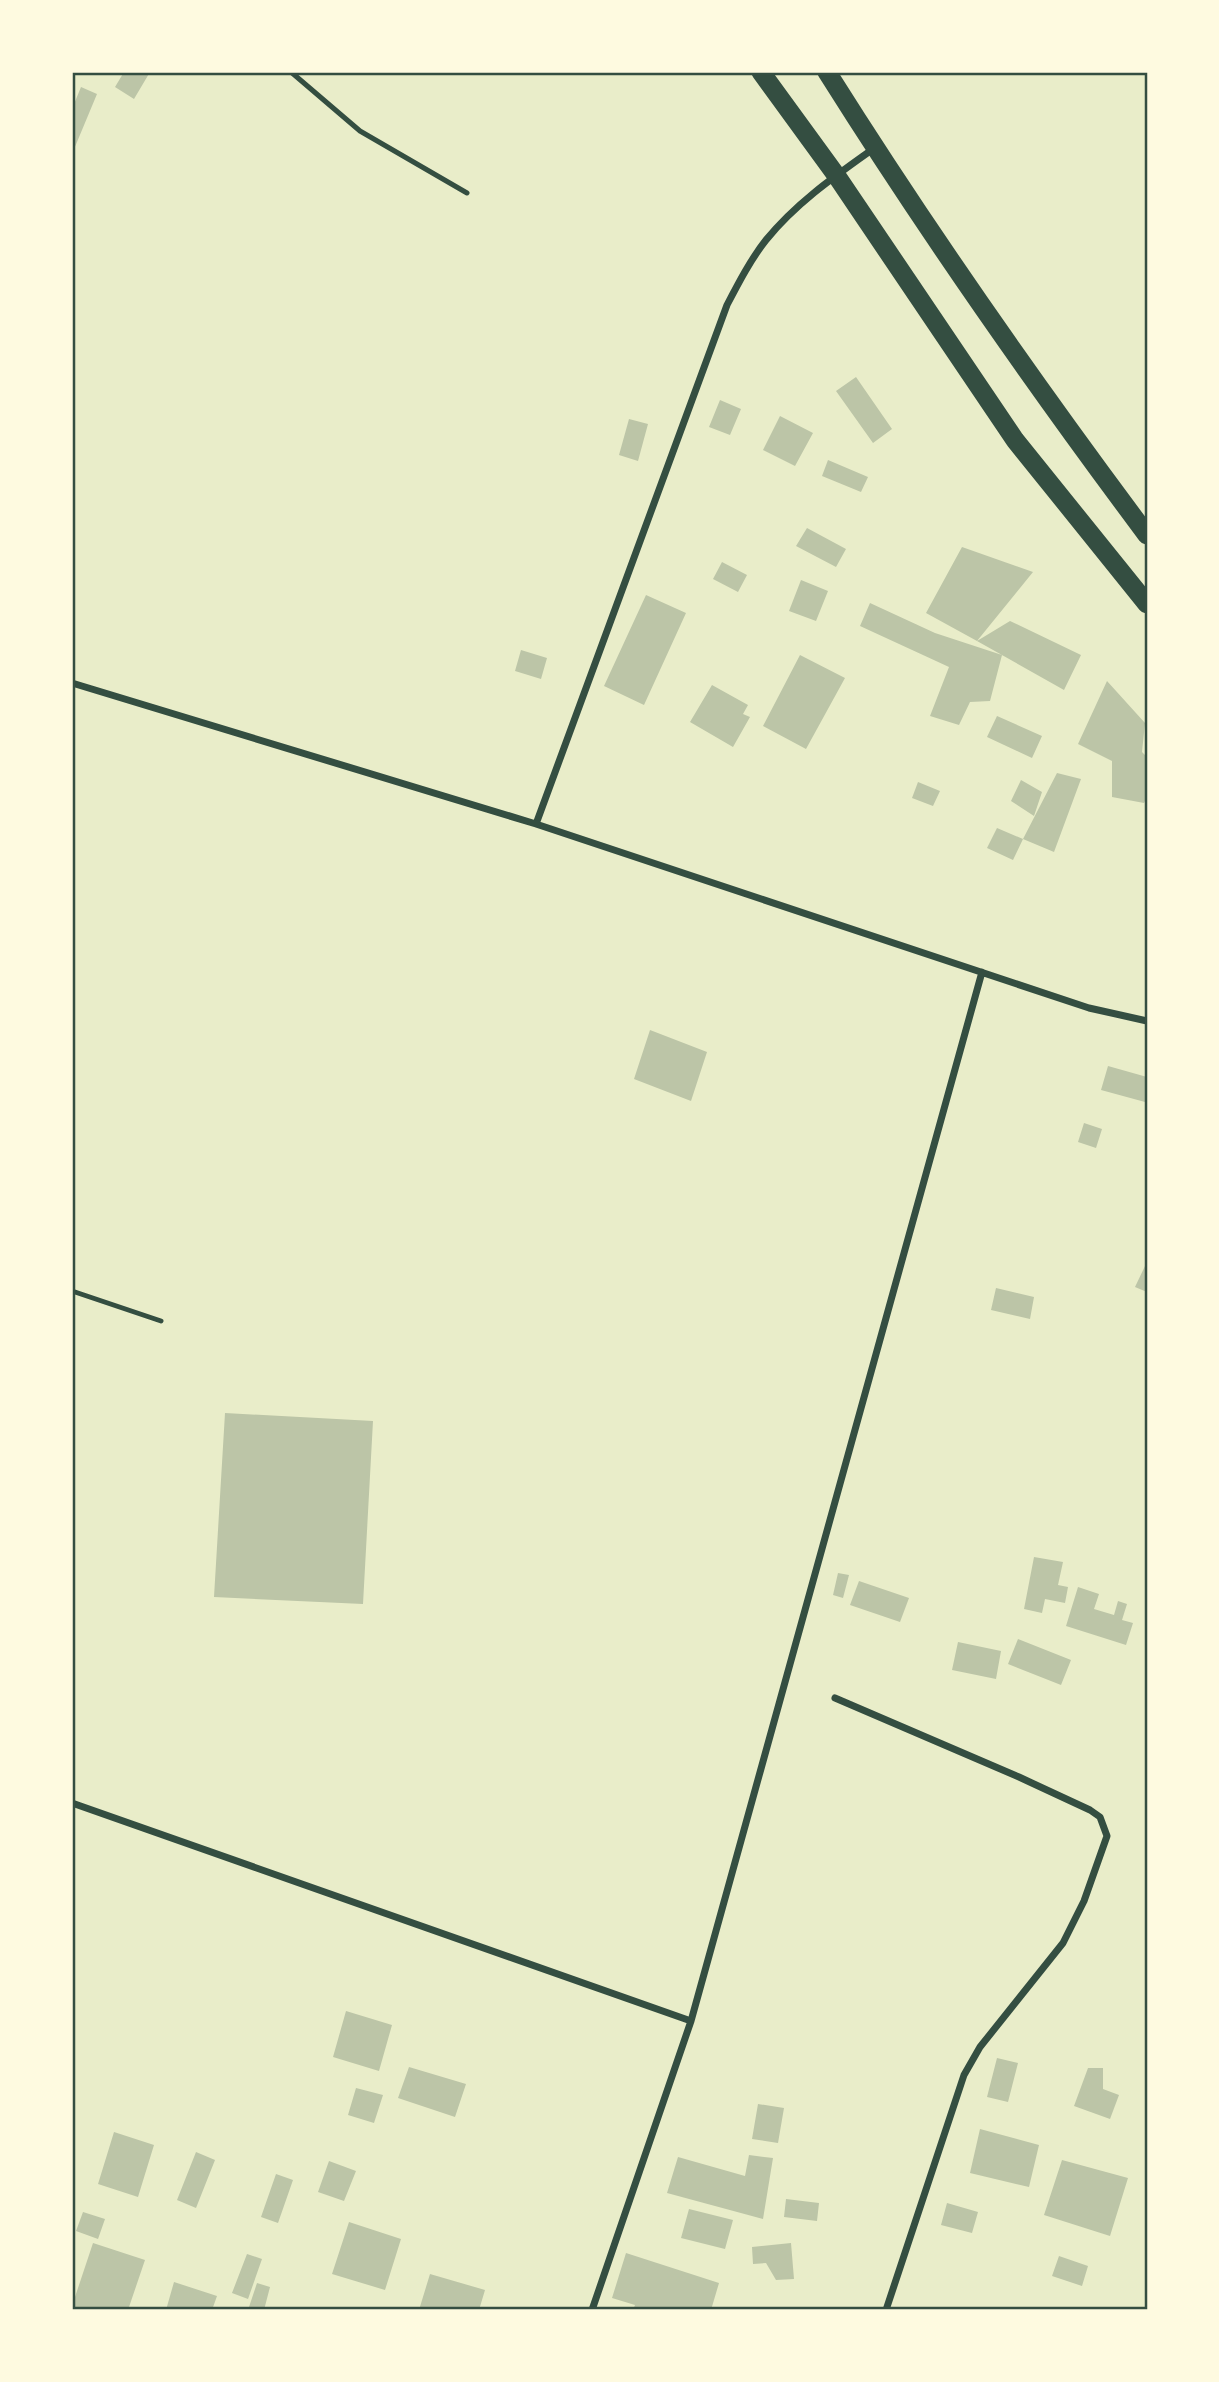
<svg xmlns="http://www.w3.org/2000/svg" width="1219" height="2382" font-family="'Space Grotesk',sans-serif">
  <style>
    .building { fill: #bcc5a7 }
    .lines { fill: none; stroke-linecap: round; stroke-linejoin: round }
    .service { stroke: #344e41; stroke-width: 5 }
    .minor { stroke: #344e41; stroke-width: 7 }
    .trunk { stroke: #344e41; stroke-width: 19 }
    .neatline { fill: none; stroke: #344e41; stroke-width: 2.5 }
  </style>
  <rect width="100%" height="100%" fill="#e9edc9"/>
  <path class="building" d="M124,72H150L134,99L115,87Z
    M81,87L97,94L72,154V109Z
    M856,377L892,429L873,443L836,391Z
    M720,400L741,409L730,435L709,427Z
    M780,416L813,433L795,466L763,450Z
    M629,419L648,424L638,461L619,455Z
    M828,460L868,477L861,492L822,476Z
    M807,528L846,549L836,567L796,546Z
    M962,547L1033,572L977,641L926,613Z
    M722,562L747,575L738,592L713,579Z
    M801,580L828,591L816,621L789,611Z
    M646,595L686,613L644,705L604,686Z
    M870,603L935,633L1002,655L990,701L970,702L959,725L930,716L949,667L860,626Z
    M1010,621L1081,655L1064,690L977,641Z
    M521,650L547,658L541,679L515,671Z
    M800,655L845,678L806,749L763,726Z
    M1107,681L1145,723L1142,752L1147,757V797L1144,803L1112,797V761L1078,744Z
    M712,685L748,705L743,714L750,717L733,747L690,722Z
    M997,716L1042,736L1032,758L987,737Z
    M1057,773L1081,779L1054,852L1023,839L1013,860L987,848L997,828L1023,839Z
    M1021,780L1042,792L1034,816L1011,801Z
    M918,782L940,791L933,806L912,798Z
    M650,1030L707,1052L691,1101L634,1079Z
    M1108,1066L1147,1077L1145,1102L1101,1090Z
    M1084,1123L1102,1129L1096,1148L1078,1142Z
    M1145,1266L1147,1267V1292L1135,1287Z
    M996,1288L1034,1297L1030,1319L991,1310Z
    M225,1413L373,1421L363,1604L214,1597Z
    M1034,1557L1063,1562L1058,1585L1068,1587L1065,1603L1045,1599L1042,1613L1024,1609Z
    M838,1573L849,1575L843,1598L833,1595Z
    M859,1581L909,1598L900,1622L850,1605Z
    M1078,1587L1099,1594L1094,1609L1114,1615L1118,1601L1127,1604L1122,1620L1133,1623L1126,1645L1066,1626Z
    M1018,1639L1071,1660L1061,1685L1008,1664Z
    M958,1642L1001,1651L996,1679L952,1670Z
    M346,2011L392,2025L379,2071L333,2057Z
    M997,2058L1018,2063L1008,2102L987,2097Z
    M409,2067L466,2084L455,2117L398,2098Z
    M1088,2068H1103V2089L1119,2095L1110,2119L1074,2106Z
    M356,2088L383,2095L374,2123L348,2115Z
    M758,2104L784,2108L778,2143L752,2139Z
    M980,2129L1039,2145L1029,2187L970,2173Z
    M114,2132L154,2145L138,2197L98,2184Z
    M196,2152L215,2160L196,2208L177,2200Z
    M749,2155L773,2158L763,2219L667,2193L678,2157L745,2176Z
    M1062,2160L1128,2178L1110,2236L1044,2215Z
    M329,2161L356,2171L344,2201L318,2192Z
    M276,2174L293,2180L278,2223L261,2217Z
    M786,2199L819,2203L817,2221L784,2217Z
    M947,2203L978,2212L972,2233L941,2225Z
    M689,2209L733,2220L725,2249L681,2238Z
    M83,2212L105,2219L98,2239L76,2231Z
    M349,2222L401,2239L385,2290L332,2274Z
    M93,2243L145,2260L128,2310H84L72,2306Z
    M791,2243L794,2279L776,2280L766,2263L753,2264L752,2247Z
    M626,2253L719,2283L711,2310H633L635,2305L612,2298Z
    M247,2254L262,2259L248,2299L232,2293Z
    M1059,2256L1088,2266L1082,2286L1052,2276Z
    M430,2274L485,2290L479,2310H419Z
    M174,2282L217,2296L212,2310H166Z
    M257,2283L270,2287L264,2310H248Z"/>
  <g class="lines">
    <path class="service" d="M291,72L360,131L467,193
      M72,1291L161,1321"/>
    <path class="minor" d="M72,683L536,824L1089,1008L1147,1021
      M536,824L727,305C739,282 751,259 766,240C796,203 835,176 873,149
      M835,1698L1019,1777L1090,1810L1100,1817L1107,1836L1084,1901L1063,1943L980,2047L964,2075L886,2310
      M72,1803L691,2021
      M592,2310L691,2021L982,972"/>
    <path class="trunk" d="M761,72L836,175L1015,440L1147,604
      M827,72C927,231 1035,385 1147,535"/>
  </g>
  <rect width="1219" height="2382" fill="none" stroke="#fefae0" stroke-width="147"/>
  <rect x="74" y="74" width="1072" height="2234" class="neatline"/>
</svg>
